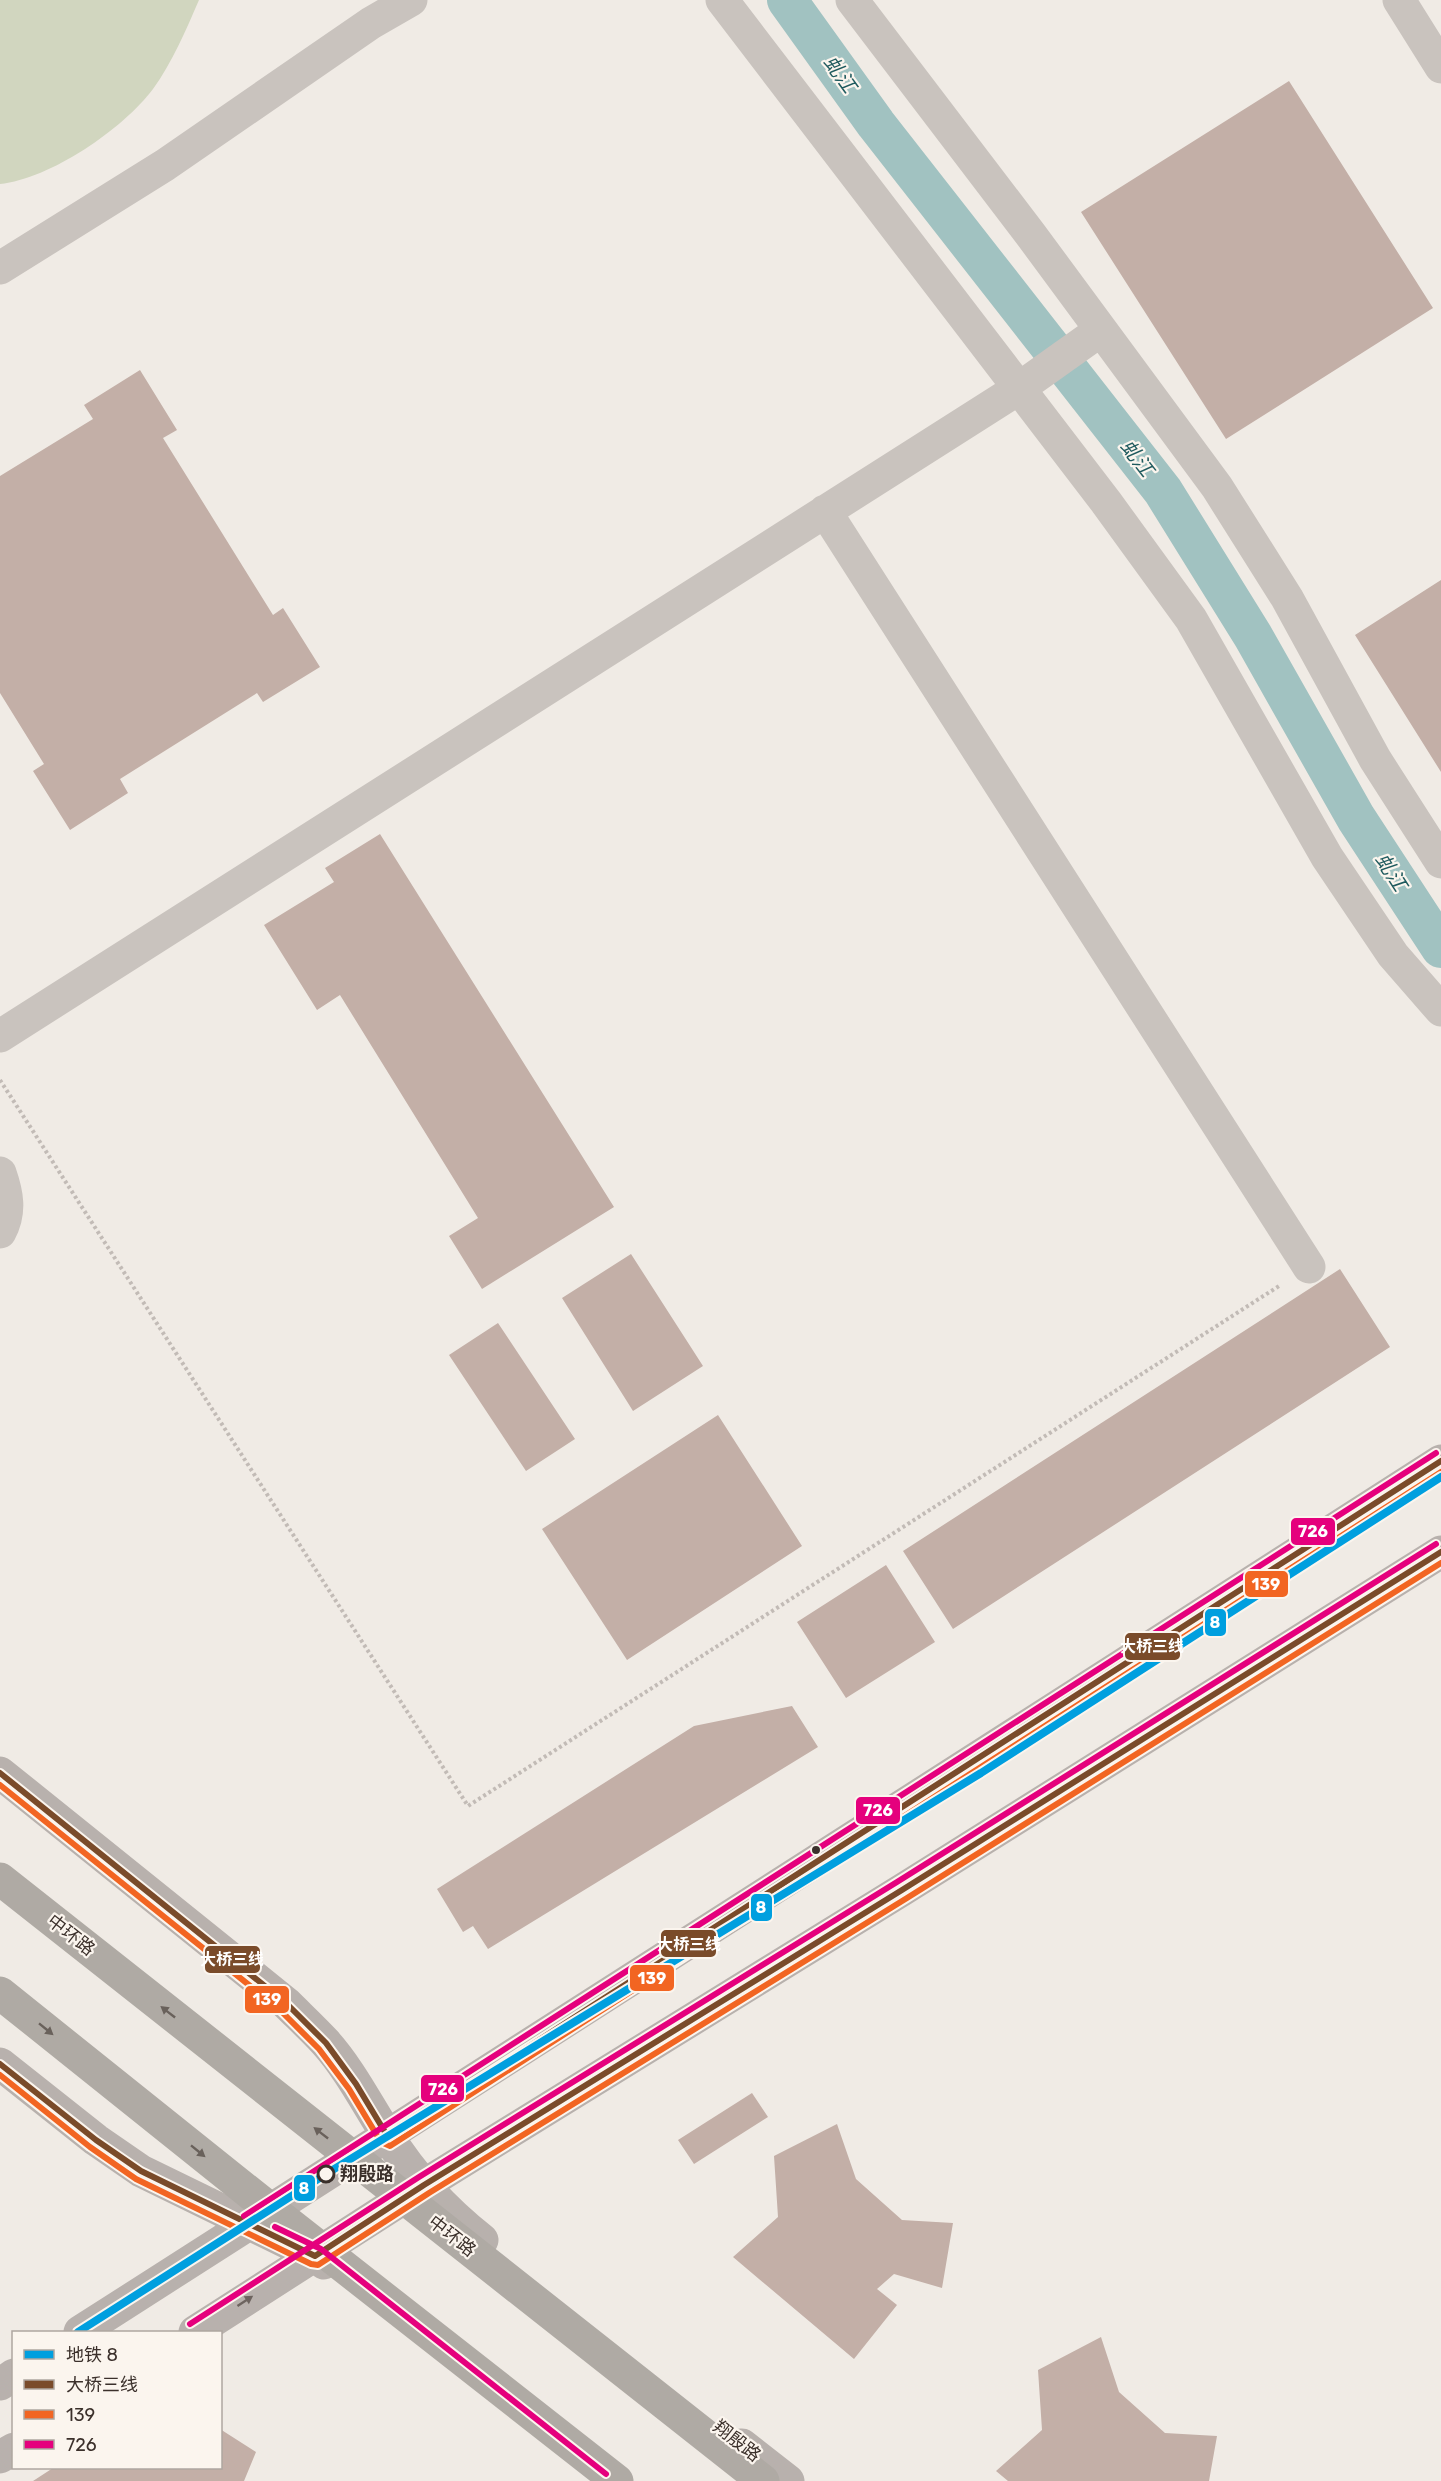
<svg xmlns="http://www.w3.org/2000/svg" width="1441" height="2481" font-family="Rubik,'Noto Sans SC',sans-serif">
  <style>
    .green { fill: #d1d6bf }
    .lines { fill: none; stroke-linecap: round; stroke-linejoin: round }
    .canal { stroke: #a1c2c1; stroke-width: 40 }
    .building { fill: #c3afa7 }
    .path { stroke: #c2bbb6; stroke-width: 4; stroke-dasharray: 3 3; stroke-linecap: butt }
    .minor { stroke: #c9c3be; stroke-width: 33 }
    .major { stroke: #b8b1ad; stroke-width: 33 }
    .highway-bridge { stroke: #afaaa4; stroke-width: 33 }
    .bus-1-casing { stroke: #fbf5ee; stroke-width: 10 }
    .bus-2-casing { stroke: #fbf5ee; stroke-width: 10 }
    .bus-3-casing { stroke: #fbf5ee; stroke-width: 10 }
    .bus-1 { stroke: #7a4b2a; stroke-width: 6 }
    .bus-2 { stroke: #f26522; stroke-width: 6 }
    .bus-3 { stroke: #e5007d; stroke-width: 6 }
    .metro-1-casing { stroke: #fbf5ee; stroke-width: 12 }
    .metro-1 { stroke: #009fdf; stroke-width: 8 }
    .oneway { fill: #69615b }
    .oneway2 { fill: #6d645f }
    .bus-dot { fill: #3b302b; stroke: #fbf5ee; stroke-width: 2 }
    .stop-dot { fill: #fbf5ee; stroke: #3b302b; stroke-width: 3 }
    .labels { text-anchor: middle; stroke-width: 4.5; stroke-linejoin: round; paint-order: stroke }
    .street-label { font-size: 18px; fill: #3b302b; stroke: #fbf5ee }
    .stop-label { font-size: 18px; font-weight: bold; fill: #3b302b; stroke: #fbf5ee; text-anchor: start }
    .water-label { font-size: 20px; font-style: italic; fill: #1f5a5e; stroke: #fbf5ee }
    .line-badge { stroke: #fbf5ee; stroke-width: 2 }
    .badge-label { font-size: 16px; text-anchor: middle; font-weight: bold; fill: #fff }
  </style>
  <rect width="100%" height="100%" fill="#f0ebe5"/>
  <path class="green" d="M0,0H199C186,30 172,63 153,89C123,129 50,179 0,184Z"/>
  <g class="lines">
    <path class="canal" d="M787,0L876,124L1163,491L1253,636L1356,818L1441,948"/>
  </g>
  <path class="building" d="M1289,81L1433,308L1226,439L1081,212Z
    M140,370L177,430L163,438L273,615L283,608L320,667L263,702L257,693L120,779L128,793L70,830L33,771L44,764L0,693V476L93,419L84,405Z
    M1441,580V772L1355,635Z
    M380,834L614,1207L482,1289L449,1236L478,1218L340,995L317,1010L264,925L334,882L325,868Z
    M631,1254L703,1366L633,1411L562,1298Z
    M1340,1269L1390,1347L953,1629L903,1551Z
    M498,1323L575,1439L526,1471L449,1355Z
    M718,1415L802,1546L627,1660L542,1529Z
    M886,1565L935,1642L846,1698L797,1622Z
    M792,1706L818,1747L488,1949L473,1926L463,1932L437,1889L694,1726Z
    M752,2093L768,2117L694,2164L678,2140Z
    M837,2124L856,2179L902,2220L953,2223L942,2288L894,2274L877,2289L897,2305L854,2359L733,2257L778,2217L774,2156Z
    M1101,2337L1119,2392L1165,2433L1217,2436L1209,2481H1008L996,2471L1042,2430L1038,2370Z
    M220,2429L256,2452L244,2481H33L53,2468H220Z"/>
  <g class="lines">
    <path class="path" d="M0,1080L468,1806L1279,1286"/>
    <path class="minor" d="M722,0L1106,502L1191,619L1327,857L1393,955L1441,1010
      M852,0L1031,235L1217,487L1287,598L1375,759L1441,862
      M1399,0L1441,67
      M0,268L165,165L371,23L411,0
      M825,511L1309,1267
      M0,1036L1018,389L1101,330
      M0,1173C7,1193 11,1212 0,1232"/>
    <path class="major" d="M0,1773L286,2003C299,2016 313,2029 325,2042C350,2070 367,2104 387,2135C412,2175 445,2211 482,2240
      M0,2064L96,2140L141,2171L315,2256L324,2263
      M80,2332L1441,1461
      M195,2332L424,2185L902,1890L1441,1552
      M0,2384L14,2375
      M742,2445L788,2481
      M0,2457L14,2449"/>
    <path class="highway-bridge" d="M0,1879L763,2481
      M0,1993L260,2201L617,2481"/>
    <g class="bus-1-casing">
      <path id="bus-1" d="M0,1773L286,2003L326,2043L356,2084L388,2137L1441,1461
        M0,2064L96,2140L141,2171L315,2256L424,2185L902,1890L1441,1552"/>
    </g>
    <g class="bus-2-casing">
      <path id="bus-2" d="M0,1785L280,2010L319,2049L349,2089L381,2142L390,2146L1441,1472
        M0,2075L90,2147L136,2179L311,2264L318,2265L429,2193L907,1898L1441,1563"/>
    </g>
    <g class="bus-3-casing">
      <path id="bus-3" d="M244,2216L1436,1453
        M275,2227L321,2249L606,2474
        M190,2324L419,2177L897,1882L1436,1544"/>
    </g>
    <use href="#bus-1" class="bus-1"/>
    <use href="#bus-2" class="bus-2"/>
    <use href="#bus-3" class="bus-3"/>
    <g class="metro-1-casing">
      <path id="metro-1" d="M78,2332L326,2174L981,1773L1441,1477"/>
    </g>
    <use href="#metro-1" class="metro-1"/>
  </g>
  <defs><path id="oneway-solid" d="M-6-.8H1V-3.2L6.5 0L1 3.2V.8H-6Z" transform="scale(1.5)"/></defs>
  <g class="oneway">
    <use href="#oneway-solid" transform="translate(168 2012) rotate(-142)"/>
    <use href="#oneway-solid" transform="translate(46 2029) rotate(39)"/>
    <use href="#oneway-solid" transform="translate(321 2133) rotate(-142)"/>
    <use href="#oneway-solid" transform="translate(198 2151) rotate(39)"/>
  </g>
  <use class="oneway2" href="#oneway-solid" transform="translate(245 2301) rotate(-33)"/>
  <circle class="bus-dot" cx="816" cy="1850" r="5"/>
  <circle class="stop-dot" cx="326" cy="2174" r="8"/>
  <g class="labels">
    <g class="street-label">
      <text transform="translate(71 1935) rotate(38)" y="6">中环路</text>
      <text transform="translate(452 2236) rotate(38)" y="6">中环路</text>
      <text transform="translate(737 2441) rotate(38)" y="6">翔殷路</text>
    </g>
    <g class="stop-label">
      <text x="340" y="2180">翔殷路</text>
    </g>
    <g class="water-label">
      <text transform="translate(840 74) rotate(54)" y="7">虬江</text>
      <text transform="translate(1137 458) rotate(52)" y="7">虬江</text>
      <text transform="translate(1391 872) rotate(57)" y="7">虬江</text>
    </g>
  </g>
  <g class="line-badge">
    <rect x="1290" y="1517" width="46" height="29" rx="6" fill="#e5007d"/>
    <rect x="1244" y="1570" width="45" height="28" rx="6" fill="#f26522"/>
    <rect x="1204" y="1608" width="23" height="29" rx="6" fill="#009fdf"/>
    <rect x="1124" y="1632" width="57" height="29" rx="6" fill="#7a4b2a"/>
    <rect x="855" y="1796" width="46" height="29" rx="6" fill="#e5007d"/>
    <rect x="750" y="1893" width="23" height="29" rx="6" fill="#009fdf"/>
    <rect x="660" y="1929" width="57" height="29" rx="6" fill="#7a4b2a"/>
    <rect x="204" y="1945" width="57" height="29" rx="6" fill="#7a4b2a"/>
    <rect x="629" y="1964" width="46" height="28" rx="6" fill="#f26522"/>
    <rect x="244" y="1985" width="46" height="29" rx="6" fill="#f26522"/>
    <rect x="420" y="2074" width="45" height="29" rx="6" fill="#e5007d"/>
    <rect x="293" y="2174" width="23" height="28" rx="6" fill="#009fdf"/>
  </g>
  <g class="badge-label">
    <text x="1313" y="1537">726</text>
    <text x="1266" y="1590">139</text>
    <text x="1215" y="1628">8</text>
    <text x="1152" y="1652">大桥三线</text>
    <text x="878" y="1816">726</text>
    <text x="761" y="1913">8</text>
    <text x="689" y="1950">大桥三线</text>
    <text x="232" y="1965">大桥三线</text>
    <text x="652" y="1984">139</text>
    <text x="267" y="2005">139</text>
    <text x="443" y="2095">726</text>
    <text x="304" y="2194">8</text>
  </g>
  <rect x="12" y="2331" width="210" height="138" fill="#fbf5ee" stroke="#aea6a0" stroke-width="1.5"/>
  <rect x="24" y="2350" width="30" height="9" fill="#009fdf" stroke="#aea6a0" stroke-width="1.5"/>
  <text x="66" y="2361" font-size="18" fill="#3b302b">地铁 8</text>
  <rect x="24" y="2380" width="30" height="9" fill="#7a4b2a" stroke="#aea6a0" stroke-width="1.5"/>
  <text x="66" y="2391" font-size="18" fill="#3b302b">大桥三线</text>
  <rect x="24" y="2410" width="30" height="9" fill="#f26522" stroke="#aea6a0" stroke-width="1.5"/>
  <text x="66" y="2421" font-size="18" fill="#3b302b">139</text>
  <rect x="24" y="2440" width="30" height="9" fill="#e5007d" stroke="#aea6a0" stroke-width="1.5"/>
  <text x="66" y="2451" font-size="18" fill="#3b302b">726</text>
</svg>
